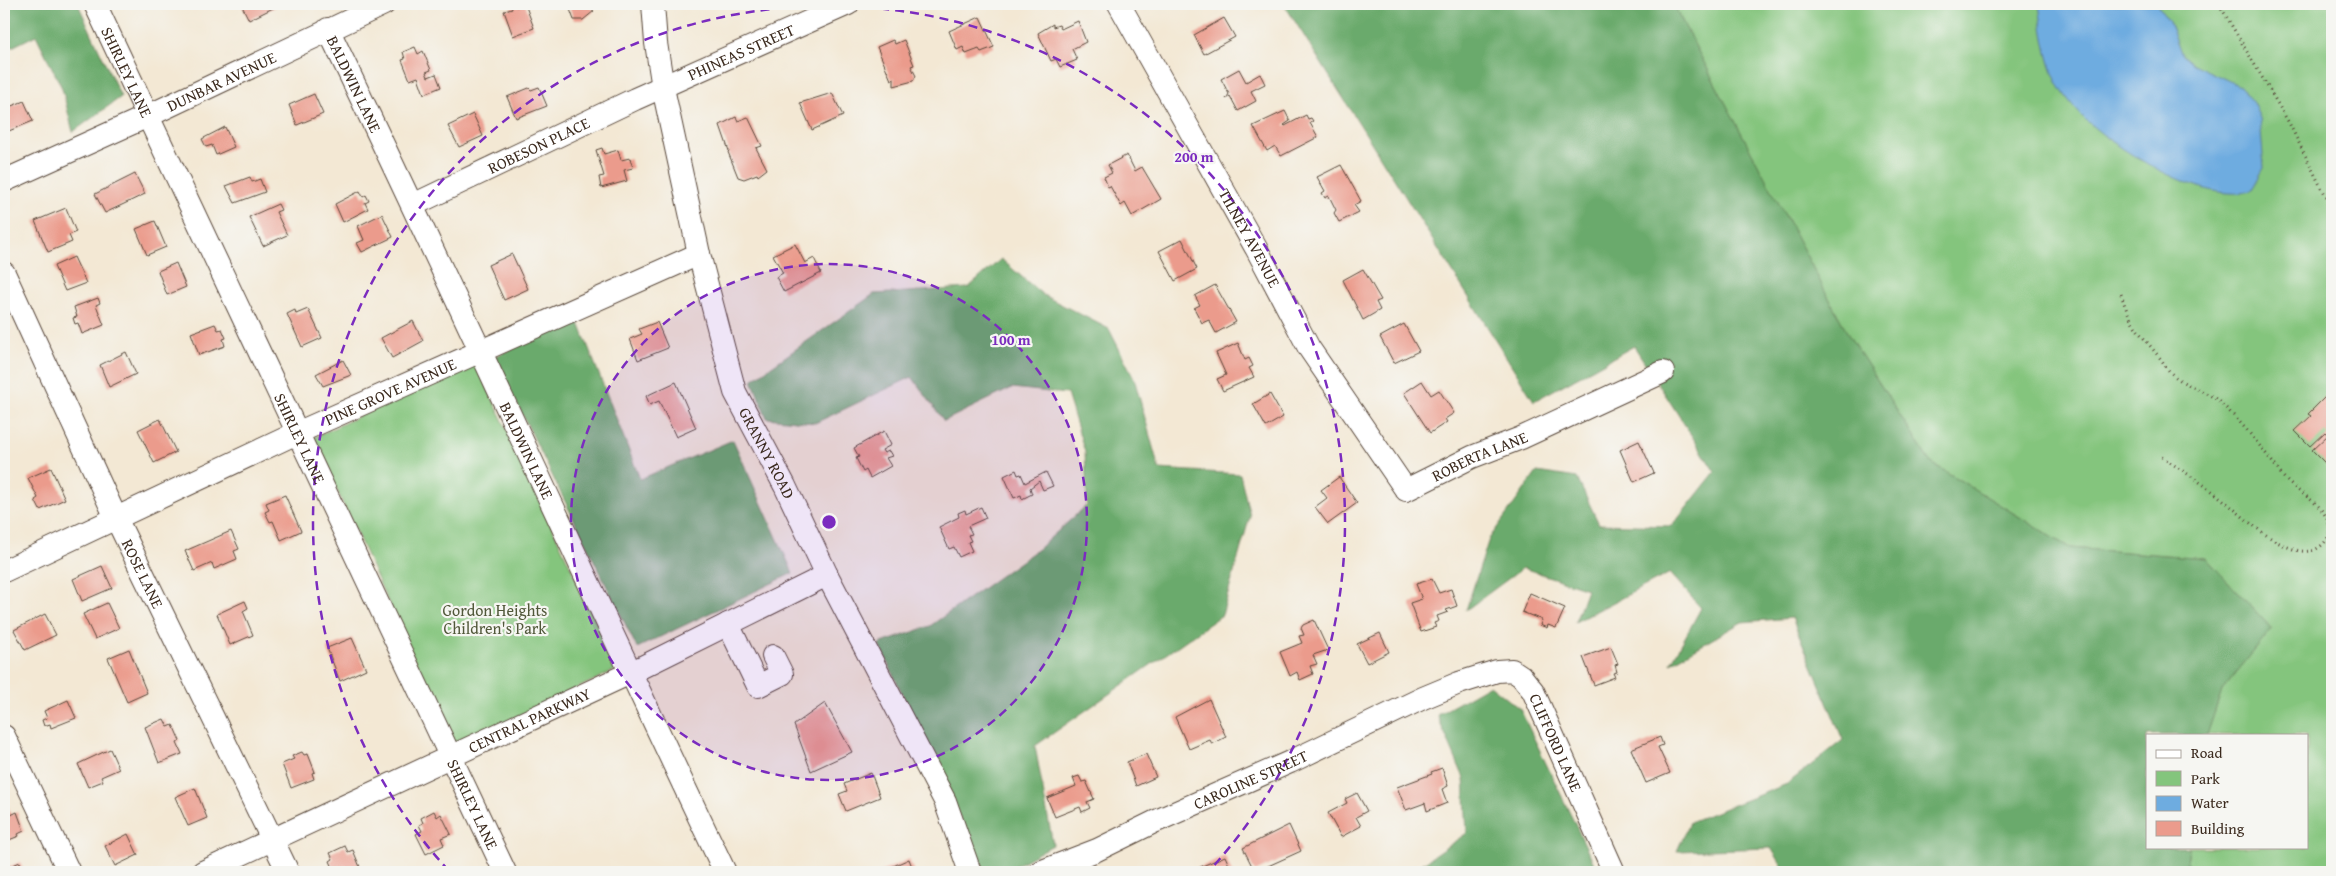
<svg xmlns="http://www.w3.org/2000/svg" width="2336" height="876" font-family="'Gentium Book Plus',serif">
  <style>
    .green { fill: #84c57d; stroke: #60784e }
    .forest { fill: #6baa6c; stroke: #536a45 }
    .water { fill: #6eace0; stroke: #546b7f }
    .building { fill: #eb9b8c }
    .lines { fill: none; stroke-linecap: round; stroke-linejoin: round }
    .minor-casing { stroke: #574639; stroke-width: 24 }
    .path { stroke: #574639; stroke-width: 3; stroke-dasharray: 1 4; stroke-linecap: butt }
    .minor { stroke: #fff; stroke-width: 22 }
    .ring { fill: none; stroke: #7b2cbf; stroke-width: 2.5; stroke-dasharray: 9 6 }
    .labels { text-anchor: middle; stroke-width: 4.5; stroke-linejoin: round; paint-order: stroke }
    .street-label { font-size: 16px; fill: #3b2a1e; stroke: #f6f6f2 }
    .park-label { font-size: 16px; fill: #51583a; stroke: #f6f6f2 }
    .centre { fill: #7b2cbf; stroke: #f6f6f2; stroke-width: 2.5 }
    .ring-label { font-size: 15px; text-anchor: middle; font-weight: bold; fill: #7b2cbf; stroke: #f6f6f2; stroke-width: 4.5; stroke-linejoin: round; paint-order: stroke }
  </style>
  <rect width="100%" height="100%" fill="#f6f6f2"/>
  <filter id="ink" filterUnits="userSpaceOnUse"><feTurbulence type="fractalNoise" baseFrequency=".02" numOctaves="2"/><feDisplacementMap in="SourceGraphic" scale="10" xChannelSelector="R" yChannelSelector="G"/><feConvolveMatrix kernelMatrix="1 2 1 2 8 2 1 2 1" color-interpolation-filters="sRGB"/></filter>
  <filter id="wash" filterUnits="userSpaceOnUse"><feTurbulence type="fractalNoise" baseFrequency=".0096" numOctaves="4" result="noise"/><feDisplacementMap in="SourceGraphic" scale="20" xChannelSelector="R" yChannelSelector="G"/><feGaussianBlur stdDeviation="1.12" result="paint"/><feColorMatrix in="noise" values="0 0 0 0 0 0 0 0 0 0 0 0 0 0 0 0 0 1.4 0 .05"/><feComposite in="paint" operator="in"/></filter>
  <g filter="url(#wash)">
    <rect width="100%" height="100%" fill="#f3e8d4"/>
    <path class="green" d="M1673,4H2332V872H2186L2189,847H2307V735H2207L2222,690L2272,629L2206,558L2070,548L1930,462L1849,336Z
      M475,361L618,669L454,746L313,438Z"/>
    <path class="forest" d="M4,4H78L121,97L73,132L62,88L36,35L4,51Z
      M1284,4H1673L1849,336L1930,462L2070,548L2206,558L2272,629L2222,690L2207,735H2147V847H2189L2186,872H1786L1771,848L1677,851L1690,822L1787,784L1843,740L1792,618L1742,622L1671,663L1701,608L1670,573L1575,622L1587,589L1523,568L1466,610L1489,539L1537,472L1577,478L1599,524L1672,526L1715,472L1634,346L1534,401Z
      M1001,259L1043,295L1109,329L1134,378L1159,469L1240,474L1250,516L1222,615L1035,746L1053,845L1004,872H985L879,644L930,626L1038,549L1087,505L1085,452L1067,394L1012,388L944,421L912,377L815,423L767,418L752,380L874,294L968,288Z
      M577,318L640,479L733,440L793,573L637,648L494,357Z
      M1490,685L1520,709L1598,872H1410L1467,833L1464,778L1437,715Z"/>
    <path class="water" d="M2039,4H2157L2169,21L2182,55L2193,64L2240,86L2253,103L2260,118L2264,168L2251,191C2207,204 2130,157 2096,129C2081,117 2066,99 2057,82C2046,60 2042,28 2039,4Z"/>
    <g id="blocks">
      <path class="building" d="M241,4H281L249,20Z
        M515,4L516,7L525,4L534,28L513,36L504,11L512,9L511,5Z
        M568,4H597L591,9L594,11L583,20H574Z
        M980,17L994,47L981,52L979,49L966,54L963,47L957,50L949,31Z
        M1224,18L1235,37L1204,54L1194,35Z
        M1078,21L1086,42L1072,49L1077,60L1060,67L1056,59L1051,61L1038,33L1053,24V27L1059,25L1061,29Z
        M893,40L895,44L904,40L914,65L911,66L916,76L913,81L894,86V78L891,80L877,47Z
        M415,47L418,54L423,51L431,70L426,72L428,77L436,74L441,87L424,94L418,77L410,80L402,60L405,59L403,52Z
        M1239,69L1246,82L1260,74L1265,84L1251,91L1256,101L1238,111L1230,96L1226,99L1229,94L1221,79Z
        M539,87L547,106L516,118L507,97L529,88L531,90Z
        M832,93L843,116L812,130L800,103Z
        M314,94L323,114L297,125L289,105Z
        M24,101L33,121L4,133V109Z
        M1285,111L1290,121L1284,125L1285,126L1306,115L1308,119L1311,118L1313,121L1310,123L1318,137L1281,156L1275,146L1267,151L1253,126Z
        M473,114L483,136L459,147L448,126Z
        M736,117L738,121L748,117L762,146L756,148L767,169L758,176L757,174L744,179L738,177L728,152L729,151L720,125Z
        M225,127L234,147L216,155L212,145L206,147L202,139Z
        M602,148L604,154L618,150L621,160L630,158L633,168L624,170L627,181L601,188L599,177L604,176L596,150Z
        M1127,155L1135,171L1142,167L1161,199L1132,216L1125,203L1121,206L1110,186L1108,187L1104,177L1112,173L1108,165Z
        M1341,165L1361,201L1354,205L1359,212L1339,222L1334,213L1336,210L1329,196L1325,198L1322,193L1325,191L1317,177Z
        M135,174L145,194L105,213L95,194Z
        M250,177L252,182L260,179L265,192L235,203L226,186Z
        M360,191L363,197L366,195L369,201L365,203L368,209L343,222L335,204Z
        M278,204L281,210L276,212L287,235L263,246L249,217Z
        M66,208L76,232L69,235L72,242L48,252L35,221Z
        M382,214L393,237L362,252L357,243L364,240L358,226Z
        M155,221L166,247L147,255L136,229Z
        M1182,239L1197,269L1175,281L1159,251Z
        M795,244L805,263L814,258L821,273L784,292L776,277L783,273L773,255Z
        M512,254L528,289L504,300L488,265Z
        M74,257L86,283L65,291L54,266Z
        M176,263L186,287L167,295L158,271Z
        M1363,269L1381,300L1376,302L1380,310L1363,320L1343,280Z
        M1215,285L1236,322L1216,333L1209,320L1202,323L1194,308L1200,305L1195,296Z
        M98,298L100,303L96,305L104,325L82,334L78,323L75,324L73,318L77,317L74,307Z
        M308,309L322,338L302,347L287,314L295,310L296,314Z
        M413,321L423,341L392,358L381,338Z
        M657,322L668,348L638,360L630,339L642,334L639,329Z
        M215,324L218,330L222,329L226,338L223,339L225,346L199,355L191,333Z
        M1404,324L1419,351L1394,363L1380,337Z
        M1238,343L1245,360L1249,358L1253,366L1249,368L1254,377L1223,391L1217,379L1226,375L1216,353Z
        M126,352L136,374L109,387L100,365Z
        M343,360L351,375L323,386L316,374Z
        M1422,381L1431,395L1439,390L1454,413L1445,419L1447,422L1430,433L1404,393Z
        M676,382L696,428L676,437L659,401L650,405L646,396Z
        M2332,390V460L2327,465L2312,450L2328,435L2325,432L2310,446L2295,431L2311,416L2308,414Z
        M1270,394L1283,417L1266,427L1253,404Z
        M160,419L176,452L154,463L138,430Z
        M884,431L891,445L882,450L884,453L889,451L892,456L886,458L891,466L870,478L866,470L863,472L856,458L859,457L854,448Z
        M1639,441L1654,473L1634,482L1620,450Z
        M51,468L65,499L40,510L35,500L38,498L28,478Z
        M1016,470L1018,475L1021,474L1025,483L1046,472L1053,486L1043,490L1039,481L1030,488L1032,494L1022,499L1021,495L1014,498L1004,476Z
        M1339,477L1357,503L1328,524L1315,507L1327,498L1321,490Z
        M285,495L301,531L281,540L273,521L270,522L265,512L269,510L266,503Z
        M981,507L986,518L968,526L972,534L968,535L971,541L968,542L972,551L959,557L954,547L949,549L939,527L959,517L958,513L965,510L966,514Z
        M231,531L239,549L234,551L237,559L214,569L212,563L194,571L185,551Z
        M102,566L112,588L82,601L73,579Z
        M1432,579L1439,593L1451,589L1457,606L1446,610L1448,612L1437,616L1439,621L1434,623L1436,627L1421,632L1410,603L1422,599L1416,584Z
        M1530,593L1565,608L1556,628L1548,625L1547,628L1540,625L1542,620L1522,612Z
        M245,601L248,608L243,611L253,635L230,645L217,614Z
        M107,603L119,628L95,639L83,614Z
        M45,614L56,635L25,650L14,630Z
        M1314,620L1328,650L1313,655L1317,664L1310,666L1313,674L1300,680L1297,672L1290,676L1280,652L1302,643L1299,636L1304,635L1301,628L1303,625Z
        M1380,633L1389,652L1367,663L1357,644Z
        M352,638L366,669L340,681L327,648Z
        M1611,647L1618,664L1615,665L1617,672L1613,673L1615,677L1594,685L1583,657Z
        M129,649L147,693L127,702L108,658Z
        M1209,699L1226,737L1212,744L1210,740L1189,749L1175,717Z
        M68,700L76,718L51,728L50,724L44,726L42,720L47,718L44,711Z
        M825,703L852,752L811,771L794,725Z
        M164,719L168,727L173,725L180,741L177,743L182,754L159,763L145,727Z
        M1660,737L1663,745L1658,747L1670,773L1646,783L1631,749Z
        M110,749L119,769L101,777L103,781L88,787L78,764Z
        M302,752L304,755L308,754L315,772L312,773L314,779L291,788L282,764L294,759L292,756Z
        M1146,754L1156,777L1136,786L1127,762Z
        M1442,768L1448,786L1442,789L1447,803L1427,811L1425,803L1406,810L1397,787L1432,774L1431,772Z
        M871,773L880,797L846,811L839,794L847,791L844,784Z
        M1079,776L1082,782L1086,781L1094,799L1087,802L1090,808L1082,812L1080,807L1055,817L1047,798L1076,786L1073,778Z
        M195,788L207,818L188,826L175,797Z
        M1357,793L1367,811L1356,817L1361,826L1341,837L1328,813L1347,803L1345,799Z
        M8,806L11,815L17,812L24,831L18,834L19,836L4,842V807Z
        M434,811L437,817L441,814L451,834L441,838L444,845L426,854L416,834L422,831L419,825L423,823L421,818Z
        M1289,825L1301,851L1255,872L1243,848Z
        M128,834L138,855L115,866L105,846Z
        M345,846L348,852L353,850L362,872H335L330,861L333,859L330,853Z
        M1225,856L1232,872H1189Z
        M909,859L914,872H880Z
        M20,862L24,872H4V869Z"/>
    </g>
  </g>
  <g filter="url(#ink)">
    <use href="#blocks" fill-opacity="0" stroke="#574639" stroke-width="1"/>
    <g class="lines">
      <g class="minor-casing">
        <g id="minor">
          <path id="s1" d="M95,4L505,872"/>
          <path id="s2" d="M653,4L656,43L663,88L699,254L735,392L785,486L827,575L945,801L970,872"/>
          <path id="s3" d="M1119,4L1256,248L1309,348L1406,490L1472,457L1521,438L1663,372"/>
          <path id="s4" d="M328,29C463,309 591,592 725,872"/>
          <path id="s5" d="M4,181L148,116L384,4"/>
          <path id="s6" d="M413,205L635,99L848,4"/>
          <path id="s7" d="M4,273L116,518L288,872"/>
          <path id="s8" d="M4,571L299,432L699,254"/>
          <path d="M728,624L758,686L782,674L773,656"/>
          <path d="M4,736L69,872"/>
          <path id="s9" d="M203,872L630,673L827,575"/>
          <path id="s10" d="M1040,872L1097,850L1154,822L1290,762L1423,698L1459,683L1497,671L1512,670L1521,676L1533,691L1614,872"/>
        </g>
      </g>
      <path class="path" d="M2219,4L2289,123L2321,187L2332,206
        M2121,294C2131,326 2140,333 2160,358C2164,363 2167,369 2171,373C2184,386 2203,389 2217,400C2237,417 2254,438 2270,459C2276,466 2280,474 2286,480C2297,492 2314,499 2323,512C2328,519 2332,529 2328,537C2321,551 2307,554 2293,549C2264,539 2239,512 2216,494C2198,480 2178,468 2159,455"/>
      <use href="#minor" class="minor"/>
    </g>
  </g>
  <circle cx="829" cy="522" r="258" fill="#7b2cbf" fill-opacity=".12"/>
  <g class="ring">
    <circle cx="829" cy="522" r="258"/>
    <path d="M449 871A516 516 0 1 1 1209 871"/>
  </g>
  <g class="labels">
    <g class="street-label">
      <text dy="6" stroke="none"><textPath href="#s6" startOffset="362">PHINEAS STREET</textPath></text>
      <text dy="6" stroke="none"><textPath href="#s1" startOffset="75">SHIRLEY LANE</textPath></text>
      <text dy="6" stroke="none"><textPath href="#s5" startOffset="239">DUNBAR AVENUE</textPath></text>
      <text dy="6" stroke="none"><textPath href="#s4" startOffset="61">BALDWIN LANE</textPath></text>
      <text dy="6" stroke="none"><textPath href="#s6" startOffset="139">ROBESON PLACE</textPath></text>
      <text dy="6" stroke="none"><textPath href="#s3" startOffset="268">TILNEY AVENUE</textPath></text>
      <text dy="6" stroke="none"><textPath href="#s8" startOffset="426">PINE GROVE AVENUE</textPath></text>
      <text dy="6" stroke="none"><textPath href="#s1" startOffset="480">SHIRLEY LANE</textPath></text>
      <text dy="6" stroke="none"><textPath href="#s4" startOffset="466">BALDWIN LANE</textPath></text>
      <text dy="6" stroke="none"><textPath href="#s2" startOffset="466">GRANNY ROAD</textPath></text>
      <text dy="6" stroke="none"><textPath href="#s3" startOffset="646">ROBERTA LANE</textPath></text>
      <text dy="6" stroke="none"><textPath href="#s7" startOffset="331">ROSE LANE</textPath></text>
      <text dy="6" stroke="none"><textPath href="#s9" startOffset="360">CENTRAL PARKWAY</textPath></text>
      <text dy="6" stroke="none"><textPath href="#s10" startOffset="601">CLIFFORD LANE</textPath></text>
      <text dy="6" stroke="none"><textPath href="#s10" startOffset="230">CAROLINE STREET</textPath></text>
      <text dy="6" stroke="none"><textPath href="#s1" startOffset="885">SHIRLEY LANE</textPath></text>
    </g>
    <g class="park-label">
      <text x="495" y="616">Gordon Heights<tspan x="495" dy="18">Children's Park</tspan></text>
    </g>
  </g>
  <circle cx="829" cy="522" r="8" class="centre"/>
  <g class="ring-label">
    <text x="1194" y="162">200 m</text>
    <text x="1011" y="345">100 m</text>
  </g>
  <rect width="2336" height="876" fill="none" stroke="#f6f6f2" stroke-width="20"/>
  <rect x="2146" y="734" width="162" height="115" fill="#f6f6f2" stroke="#aba49d"/>
  <rect x="2156" y="750" width="25" height="8" fill="#ffffff" stroke="#aba49d"/>
  <text x="2191" y="758" font-size="15" fill="#3b2a1e">Road</text>
  <rect x="2156" y="771" width="25" height="15" fill="#84c57d" stroke="#aba49d"/>
  <text x="2191" y="784" font-size="15" fill="#3b2a1e">Park</text>
  <rect x="2156" y="796" width="25" height="15" fill="#6eace0" stroke="#aba49d"/>
  <text x="2191" y="808" font-size="15" fill="#3b2a1e">Water</text>
  <rect x="2156" y="821" width="25" height="15" fill="#eb9b8c" stroke="#aba49d"/>
  <text x="2191" y="834" font-size="15" fill="#3b2a1e">Building</text>
</svg>
